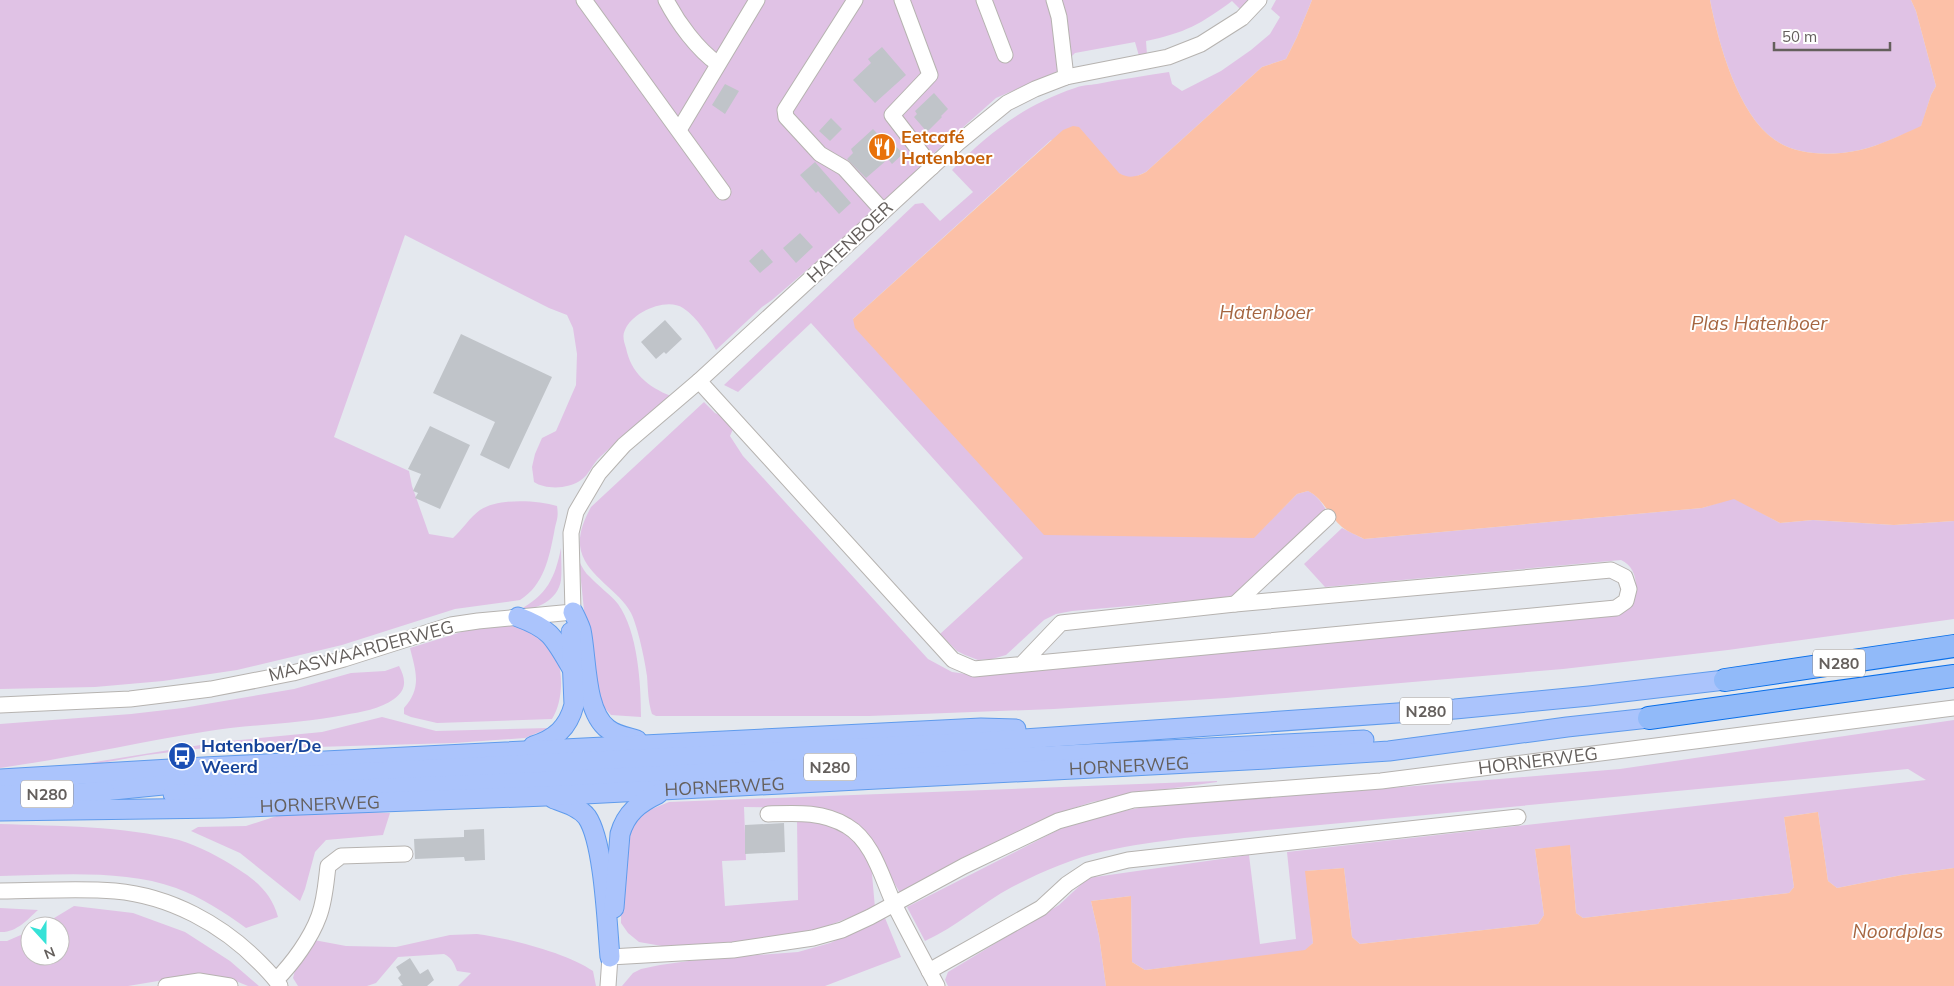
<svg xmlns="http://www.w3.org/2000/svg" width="1954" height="986" font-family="Mulish,sans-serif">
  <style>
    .green { fill: #e0c2e5 }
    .water { fill: #fcc0a7 }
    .building { fill: #c0c4c9 }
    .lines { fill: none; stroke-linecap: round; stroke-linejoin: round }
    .minor-casing { stroke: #b6b3b0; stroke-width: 17 }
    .major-casing { stroke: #5f9bec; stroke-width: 21 }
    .highway-casing { stroke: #096fe9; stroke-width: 24 }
    .minor { stroke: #fff; stroke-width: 15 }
    .major { stroke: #abc4fc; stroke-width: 19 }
    .highway { stroke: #91baf9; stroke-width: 22 }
    .labels { text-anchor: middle; stroke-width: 4; stroke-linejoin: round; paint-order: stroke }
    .shield { fill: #fff; stroke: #928f8d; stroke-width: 1 }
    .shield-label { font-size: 16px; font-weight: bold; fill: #645f5c }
    .food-label { font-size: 18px; font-weight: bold; fill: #c56008; stroke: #fff; text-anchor: start }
    .street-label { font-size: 18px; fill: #645f5c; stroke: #fff }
    .transit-label { font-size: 18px; font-weight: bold; fill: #164399; stroke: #fff; text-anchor: start }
    .water-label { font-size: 19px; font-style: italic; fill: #a56641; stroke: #fff }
  </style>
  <rect width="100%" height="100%" fill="#e4e8ee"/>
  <path class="green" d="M0,0H1250L1241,10L1232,1C1201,24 1185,33 1146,41L1147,55L1139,56L1135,42L1075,53L1056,72L996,98L933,154L872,214L772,300L762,307L716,350C708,335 698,318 683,308C667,297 632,312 625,330C622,336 624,342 626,348C631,373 648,387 671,396C647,416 623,435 600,457C593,463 589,475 581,480C569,489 546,490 534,482L532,467L535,454L542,438L556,431L576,385L577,354L573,328L567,315L549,308L405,235L334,437L409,471L412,486L429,534L453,538C462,530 470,517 480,510C499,498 536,500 557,506C559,519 556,520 554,533C549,558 544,585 520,600L455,609L342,645L237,670L163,681L95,687L0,689Z
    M1276,0H1312L1297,37L1286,59L1262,67L1146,172L1135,177H1126L1051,140L853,319L1253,538L1297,494L1308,491C1318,496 1321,502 1327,511L1235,595L1221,598L1072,611L1056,614L1044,620L1006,655L992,659L978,660L965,655L957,651L940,634L1023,558L811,323L738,392L724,385L915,204L923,203L940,221L973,192L952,170C989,133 1024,105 1075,88C1082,85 1090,85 1097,84C1121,79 1145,76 1169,72L1172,84L1182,91L1221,71L1251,50L1270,34L1280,17L1271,9Z
    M1710,0H1911L1916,11L1936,86L1931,95L1921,127C1901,135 1881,145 1860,150C1833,156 1798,156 1775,140C1738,115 1718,42 1710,0Z
    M704,402L715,413L722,416L733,429L730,436L743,456L928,659L952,672L973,675L1631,604C1639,589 1638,568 1621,560L1325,587L1304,564L1342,528L1364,539L1702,508L1734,498L1780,523L1813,520L1894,525L1954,521V619L1728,650L1563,669L1226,698L1054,709L869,716H656L652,714C648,702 648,689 647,676C645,661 638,627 631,613C619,590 588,577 581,551C577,536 584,520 591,507Z
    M561,548C561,559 562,569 561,580C558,600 537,610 519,610C547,595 555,578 561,548Z
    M579,561C582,567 585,573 590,577C598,586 610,594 618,604C638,632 641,684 641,717L611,715L602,705L596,692L587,640Z
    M511,625C520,627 544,633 549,642C564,662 565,698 552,719L437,723L411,717L404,714V708C422,688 416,672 410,648L468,630Z
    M399,666C406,679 407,690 394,699C380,709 361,712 344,715C300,724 254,724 209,731C139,742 70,758 0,768V724L131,714L183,708L294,689L351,673L385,671Z
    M382,717L436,731L549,728L525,738L454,743L281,748L221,746L147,755L39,774V771L219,742L322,732Z
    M1954,720V868L1902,875L1837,888L1828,881L1818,812L1784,817L1794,887L1789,893L1583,918L1576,913L1570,846L1535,849L1544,915L1538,924L1360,944L1352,937L1344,868L1306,871L1313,943L1305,951L1145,970L1132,962L1131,896L1091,901L1099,936L1106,986H948L945,980L948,972L1059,905L1088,878L1249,855L1260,944L1296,939L1287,852L1926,780L1908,769L1184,838C1157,842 1131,845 1105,851C1073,858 1041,872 1012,887C982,903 956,927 925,941L907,907L1066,826L1113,813L1149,806L1187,801L1318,794L1620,769Z
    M1217,781V782L1153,791L1092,802L1062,812L962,858L900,893L875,849L820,808L744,807L746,860L722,861L725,906L798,900L797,819L829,821L851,835L871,863L875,908L811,932L715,946H662L639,942L628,933L621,923V895L627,837L635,820L647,811L669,802Z
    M330,811L390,813L383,835L326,840L315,852L305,889L300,901L240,853L191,831L198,827L246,826L286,813Z
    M0,824C57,826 124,826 179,840C199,846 220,857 238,869C257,881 272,894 278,917L246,928C224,912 201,897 176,888C123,869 56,875 0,876Z
    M74,906L133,913L185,932L230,961L259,986H248L231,979L194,975L128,986H0V941H7L30,931V956H60V926H41Z
    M0,908L38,910C27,920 16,933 0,932Z
    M885,918L901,957L825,986H622L633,973L641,969L660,965L703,959L798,952L830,943Z
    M477,934C508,938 568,953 593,971L596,986H458L471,973L457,971C454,963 452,958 444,954L398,957L376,983L367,986H298L293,978L296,966L314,940L346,946L396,947L450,935Z"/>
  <path class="water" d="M1312,0H1710C1718,42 1738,115 1775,140C1798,156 1833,156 1860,150C1881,145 1901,135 1921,126L1931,95L1936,86L1916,11L1911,0H1954V521L1894,525L1813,520L1780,523L1734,499L1702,508L1364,539C1357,535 1348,532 1342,527C1329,516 1323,498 1308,491L1297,494L1254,538L1044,535L855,328L853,319L1063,130L1073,126L1079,127L1119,173C1129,179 1136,177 1146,172L1262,67L1286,59L1297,37Z
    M1818,812L1828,881L1837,888L1902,875L1954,868V986H1106L1099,936L1091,901L1131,896L1132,962L1145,970L1305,950L1313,943L1305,871L1344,868L1352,937L1360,944L1538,924L1544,915L1535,849L1570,845L1576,913L1583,918L1789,893L1794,887L1784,817Z"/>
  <path class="building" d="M882,47L906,75L875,103L853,80L871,63L868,59Z
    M725,84L739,91L725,114L712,105Z
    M934,93L948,109L941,116L942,117L927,132L914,117L917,114L915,111Z
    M831,118L842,129L830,141L819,131Z
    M873,129L889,146L893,143L903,154L892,164L888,159L866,178L847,159L853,153L851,149Z
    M815,162L851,203L839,214L818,191L816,193L800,175Z
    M800,233L813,247L796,263L783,248Z
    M762,249L773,262L760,273L749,261Z
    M665,320L682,339L666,354L664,352L656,359L641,342Z
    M461,334L552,377L509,469L480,455L495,422L433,393Z
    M430,426L470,445L440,509L415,498L418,493L413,491L421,474L408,469Z
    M784,823L785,852L745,854V825Z
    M484,829L485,860L465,861L464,857L415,859L414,839L464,837V830Z
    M410,958L420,974L428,969L434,980L427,986H400L403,985L398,978L401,975L396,967Z"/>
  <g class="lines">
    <g class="minor-casing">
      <g id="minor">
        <path d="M584,0L723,192"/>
        <path d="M666,0C678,23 697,49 718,64"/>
        <path d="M855,0L785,110L786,117L820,154L844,168L883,211"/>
        <path d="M902,0L930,75L892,115L932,167"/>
        <path d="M984,0L1005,55"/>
        <path d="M1054,0L1059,17L1066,77"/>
        <path d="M679,130L757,0"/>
        <path d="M699,381L953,660L974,669L1616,608L1626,601L1629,589L1625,577L1611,570L1235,604L1061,623L1022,664"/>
        <path d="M1235,604L1328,517"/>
        <path d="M0,705L130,699L211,689L293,673L344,659L451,625L478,621L573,612L571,533L576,512L599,473L624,445L699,381L958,143L1007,103L1035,89L1066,77L1168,57L1201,44L1242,18L1259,0"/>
        <path d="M768,814C795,813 823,811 847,826C873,841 882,878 894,904C908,932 923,959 937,986"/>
        <path d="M0,891C38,891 77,888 115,891C170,896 222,924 260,963C267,970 274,977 280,986"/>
        <path d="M929,971L1041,908L1067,884L1088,870L1128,860L1518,817"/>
        <path d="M276,980C293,963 311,938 319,916C325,900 326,882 328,866L341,856L405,854"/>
        <path d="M166,986L199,981L230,986"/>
        <path id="s1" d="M608,986L610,957L733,950L813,938L842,930L870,917L964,866L1058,821L1133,800L1381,781L1954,708"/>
      </g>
    </g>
    <g class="major-casing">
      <g id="major">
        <path d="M573,612C576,618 579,624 581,630C587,657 584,711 608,729C617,736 627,737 637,740"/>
        <path d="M518,617C551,629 554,638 571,667"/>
        <path d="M533,746C555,739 568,728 574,705L571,632"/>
        <path d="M0,779L204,767L981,728L1016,729"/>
        <path d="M93,792L213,780L980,742L1455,709L1589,696L1725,680"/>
        <path d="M173,794L210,795L532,782L1364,740"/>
        <path d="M0,795L105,792"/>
        <path d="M554,799C565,803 579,807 587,817C604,842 607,924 610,957"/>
        <path id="s2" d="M0,811L223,808L546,796L1267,759L1389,751L1567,727L1649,718"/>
        <path d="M614,908L620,834C626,813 639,803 658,794"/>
      </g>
    </g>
    <g class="highway-casing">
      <path id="highway" d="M1725,680L1954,646
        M1649,718L1954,676"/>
    </g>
    <use href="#minor" class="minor"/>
    <use href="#major" class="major"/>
    <use href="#highway" class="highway"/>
  </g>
  <defs>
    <g id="restaurant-disc" transform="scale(1.4375)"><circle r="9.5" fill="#e8710a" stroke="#fff"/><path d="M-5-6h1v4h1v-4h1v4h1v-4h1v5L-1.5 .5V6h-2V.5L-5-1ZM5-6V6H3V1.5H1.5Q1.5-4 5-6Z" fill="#fff"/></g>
    <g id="bus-disc" transform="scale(1.4375)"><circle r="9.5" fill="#1a4fb4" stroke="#fff"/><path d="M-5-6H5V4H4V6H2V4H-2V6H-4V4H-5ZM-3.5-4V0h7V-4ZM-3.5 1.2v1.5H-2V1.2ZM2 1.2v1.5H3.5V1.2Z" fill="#fff"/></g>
  </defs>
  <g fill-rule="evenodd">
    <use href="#restaurant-disc" x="882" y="147"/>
    <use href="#bus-disc" x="182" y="756"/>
  </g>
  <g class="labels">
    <g class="shield">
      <rect x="1813" y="649.5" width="52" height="27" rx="4"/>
      <rect x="1400" y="697.5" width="52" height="27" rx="4"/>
      <rect x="804" y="753.5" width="52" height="27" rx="4"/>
      <rect x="21" y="780.5" width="52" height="27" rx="4"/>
    </g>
    <g class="shield-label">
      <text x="1839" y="669">N280</text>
      <text x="1426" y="717">N280</text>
      <text x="830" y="773">N280</text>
      <text x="47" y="800">N280</text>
    </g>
    <g class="food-label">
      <text x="901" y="143">Eetcafé<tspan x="901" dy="21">Hatenboer</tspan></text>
    </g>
    <g class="street-label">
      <text transform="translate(850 242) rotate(-43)" y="6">HATENBOER</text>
      <text transform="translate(361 651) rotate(-15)" y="6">MAASWAARDERWEG</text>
      <text dy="6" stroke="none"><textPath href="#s1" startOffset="990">HORNERWEG</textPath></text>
      <text dy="6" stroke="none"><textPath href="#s2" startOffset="1130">HORNERWEG</textPath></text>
      <text dy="6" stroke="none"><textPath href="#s2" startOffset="725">HORNERWEG</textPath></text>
      <text dy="6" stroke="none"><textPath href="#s2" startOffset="320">HORNERWEG</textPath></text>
    </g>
    <g class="transit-label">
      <text x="201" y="752">Hatenboer/De<tspan x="201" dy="21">Weerd</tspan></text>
    </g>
    <g class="water-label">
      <text x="1266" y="319">Hatenboer</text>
      <text x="1759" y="330">Plas Hatenboer</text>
      <text x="1898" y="938">Noordplas</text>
    </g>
  </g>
  <g transform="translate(45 941) rotate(159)"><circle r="24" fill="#ffffff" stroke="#c1bfbe"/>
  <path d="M0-4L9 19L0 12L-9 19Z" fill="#36e2d7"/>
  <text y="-8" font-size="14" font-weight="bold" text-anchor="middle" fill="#645f5c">N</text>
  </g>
  <path d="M1774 42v8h116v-8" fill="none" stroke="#645f5c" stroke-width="2.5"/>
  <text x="1782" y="42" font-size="15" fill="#645f5c" stroke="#ffffff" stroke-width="4" paint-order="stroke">50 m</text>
</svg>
